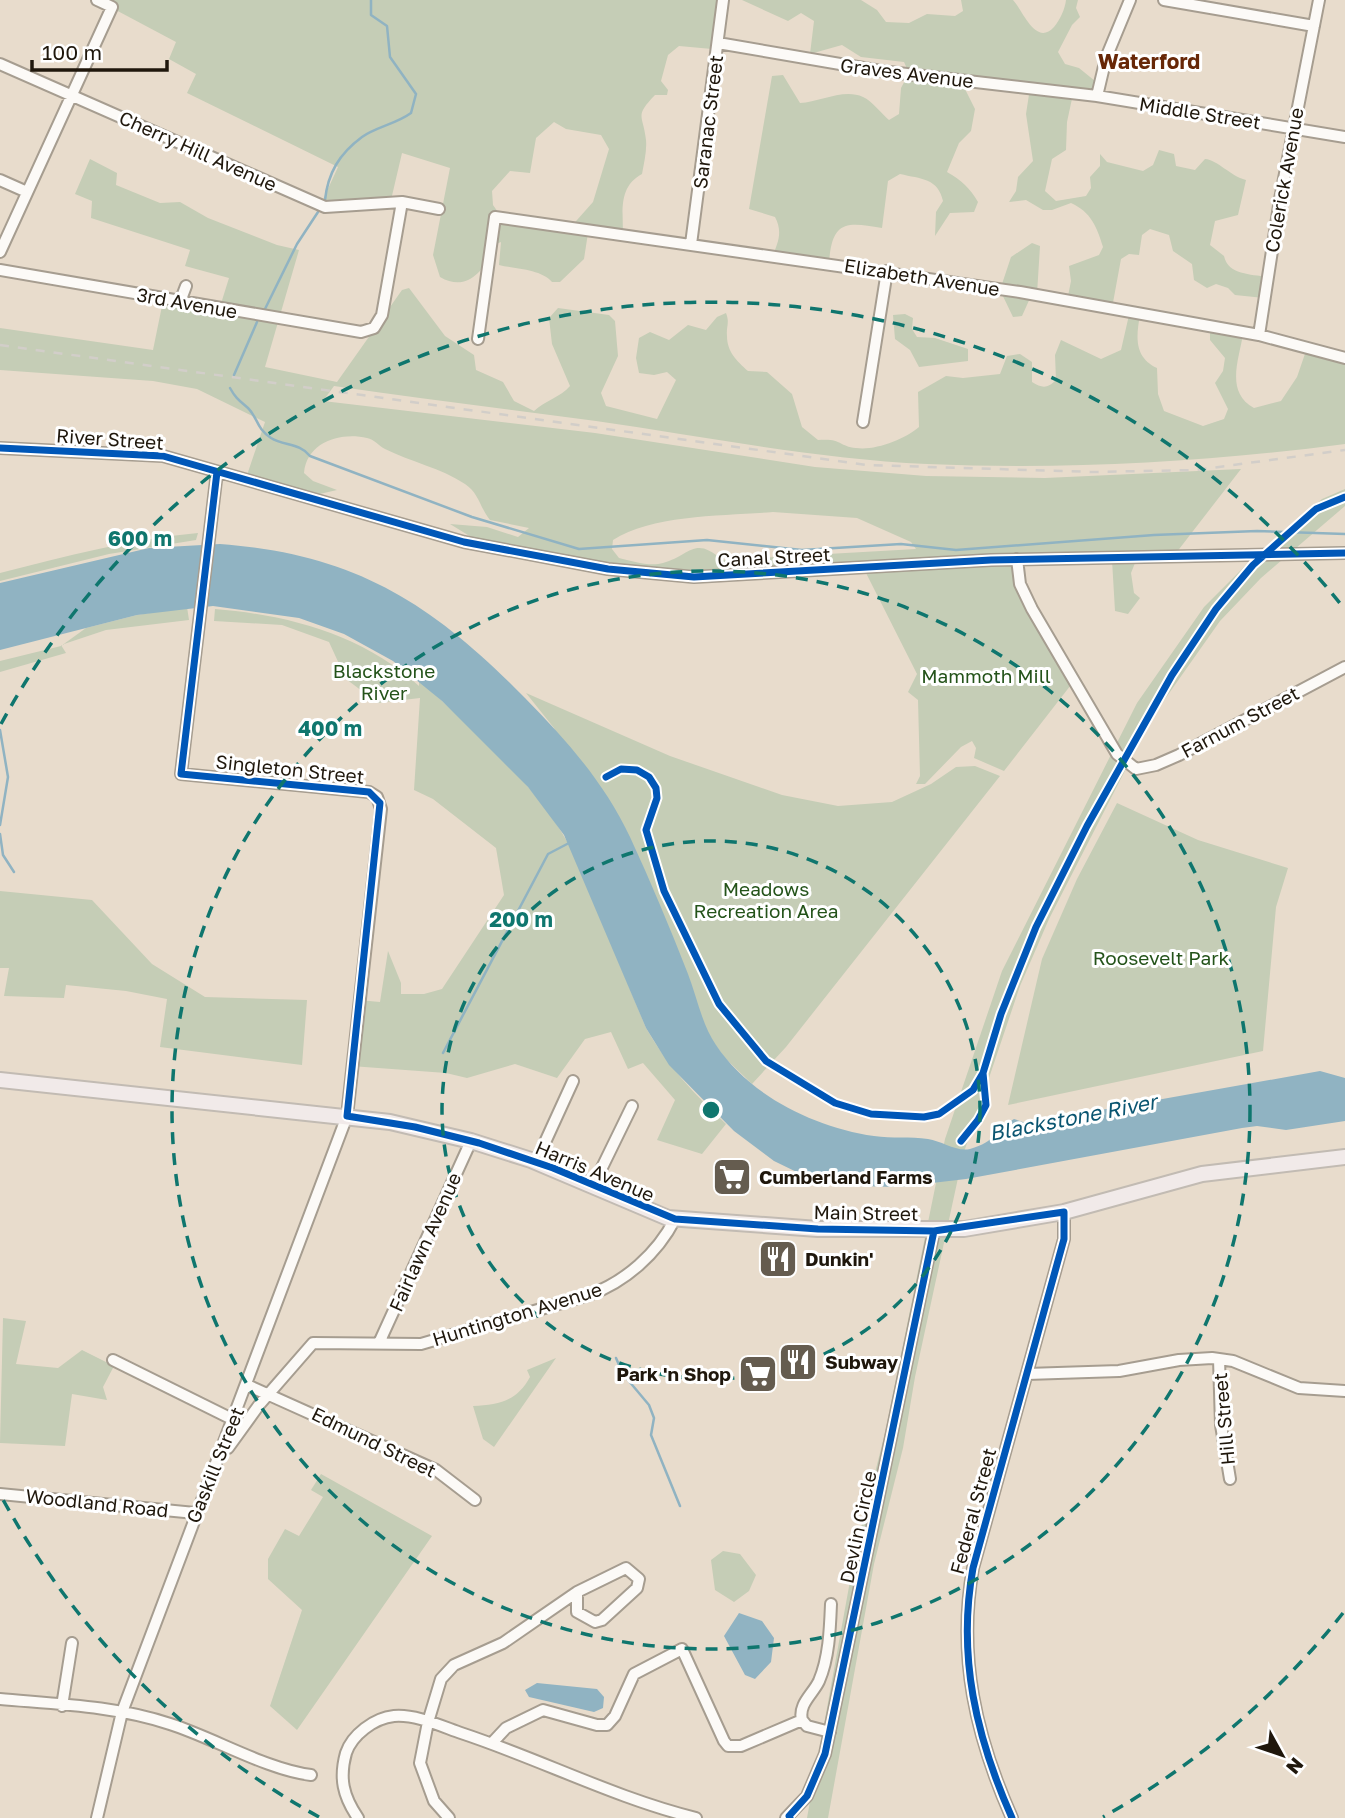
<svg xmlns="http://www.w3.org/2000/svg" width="1345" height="1818" font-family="'Golos Text',sans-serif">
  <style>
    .green { fill: #c5cdb6; fill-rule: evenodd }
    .water { fill: #90b3c2 }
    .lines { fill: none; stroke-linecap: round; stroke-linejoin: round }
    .stream { stroke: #90b3c2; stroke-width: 2.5 }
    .minor-casing { stroke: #a69d90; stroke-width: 14 }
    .major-casing { stroke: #c2bbb3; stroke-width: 18 }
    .minor { stroke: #fcfaf7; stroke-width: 10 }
    .major { stroke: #f1eae9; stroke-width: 14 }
    .rail { stroke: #d2cec9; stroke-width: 2.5; stroke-dasharray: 9 9; stroke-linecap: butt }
    .cycleway-casing { stroke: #fff; stroke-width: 11 }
    .cycleway { stroke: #0057b8; stroke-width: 7 }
    .ring { fill: none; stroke: #0f766e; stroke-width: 3.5; stroke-dasharray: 12 9 }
    .labels { text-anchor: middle; stroke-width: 6; stroke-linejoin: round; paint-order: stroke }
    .street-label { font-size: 19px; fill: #1f170c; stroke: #fff }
    .park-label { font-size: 19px; fill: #24531a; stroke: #fff }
    .poi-label { font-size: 19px; font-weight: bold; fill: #1f170c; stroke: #fff; text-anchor: start }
    .neighbourhood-label { font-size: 21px; font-weight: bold; fill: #672707; stroke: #fff }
    .water-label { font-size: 21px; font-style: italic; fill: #0a5571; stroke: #fff }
    .centre { fill: #0f766e; stroke: #fff; stroke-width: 3.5 }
    .ring-label { font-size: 21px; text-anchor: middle; font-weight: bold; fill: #0f766e; stroke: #fff; stroke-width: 6; stroke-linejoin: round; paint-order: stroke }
  </style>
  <rect width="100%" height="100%" fill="#e8dccc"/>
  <path class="green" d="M97,0H720L712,49L679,46L668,55L661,81L668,90L667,95H655C634,117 643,114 646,140C647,151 644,163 642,174C618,187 623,211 623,235L588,233L584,259L560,282H552C541,269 515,269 499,265L501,242L496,244C486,267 469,294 440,277L433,255L450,168L402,153L391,200L321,204L338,167L187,93L196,74L169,59L176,42ZM554,122L566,129L601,135L609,149L593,202L569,229L502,218L493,205L492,191L510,171L530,173L536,138Z
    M742,0H861L877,10L886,22L909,23L927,14L955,16L963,11L961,0H1013C1023,11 1036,47 1054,27C1060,20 1065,9 1066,0H1078L1076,8L1080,17L1072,25L1058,52L1065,64L1079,68L1095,81L1092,95L1073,94L1067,122L1066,150L1052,159L1045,191L1056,201L1086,196L1091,188L1090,177L1100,166V154L1107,162L1143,171L1153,165L1159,150L1174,154L1176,166L1195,170L1205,159C1218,160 1230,176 1246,180L1238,215L1215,221L1210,245L1224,256C1228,275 1251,274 1267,277L1264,298L1235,295L1228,288L1216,284L1207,288L1194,280L1192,264L1173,251L1169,235L1150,229L1142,235L1139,255L1129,254L1121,259L1112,308L1067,301L1071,281L1069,266L1099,255L1103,247C1097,227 1091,212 1071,203L1052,210H1043L1026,200L1009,202L1016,191L1018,177L1033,161L1026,114L1030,88L960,79L975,109L971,131L959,143L947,172C961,180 970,188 978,202L974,212L950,213L935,236L936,212L943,201C938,178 921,179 900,174L888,181L882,228C844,221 832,222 829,263L772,257C778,243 783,232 775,217L749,209L772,76L783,75L800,103C820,102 844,88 863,97C872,101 881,113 889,120L899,114L901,88L909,73L904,62L861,57L842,45L810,54L814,21L801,13L788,21Z
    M90,159L117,173L116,185L160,203L180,202L208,218L277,245L299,250L265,367L337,382L402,290L409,288L445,336L474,355L476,370L503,382L514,401L534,411C546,400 561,397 570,386L552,344L549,318L558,308L609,315L615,321L618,356L601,393L606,406L657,419L676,380L667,372L654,375L639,373L636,358L639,338L650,332L669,340L688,325L706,330L717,317L726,313C730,323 726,326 727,336C727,352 737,361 748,371L767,372L792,394L802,427L818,440C842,438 838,446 856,448C875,451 905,439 919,427L918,392L946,376L963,378L1000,374L1007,356L1020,354L1032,362V382C1042,388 1047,389 1056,380L1055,355L1061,340L1101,359L1121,350L1129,315H1140C1136,337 1134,357 1157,368L1158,394L1164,411L1203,426L1224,419L1228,409L1215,383L1223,371L1225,358L1210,340V327L1243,334C1239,360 1225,392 1254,408L1281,401L1297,377L1307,348L1345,357V444C1207,462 1067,470 927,464C816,459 707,437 596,421C509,409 421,399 334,386L323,401L595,433L815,467L926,476L1045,478L1241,469L1173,557L1137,558L1131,573L1134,593L1140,598L1128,614L1115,611L1112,560H1021L1018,575L1074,681L1004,771L974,758L976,748L972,741L961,747L925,784H916L920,776L918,700L908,692L917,674L866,573L883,572V564L655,575L476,540L450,524L487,527L518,537L529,528L490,520C480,508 479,493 465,484C441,468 411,462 385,449C379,446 374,439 367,438C340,432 307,442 304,473L313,481L337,490L311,496L246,478L265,422L197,389L153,381L0,370V328L153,350L163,301L219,310L229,278L185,266L190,250L91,218L92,201L75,194ZM773,512L857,518L911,542L916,549L722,560C694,535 690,556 663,563C650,567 632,561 619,558L612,549L613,540C653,514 726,516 773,512Z
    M1032,243L1040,246L1037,294L1031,296L1022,316L1013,317L1000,290L1011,257Z
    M905,314L913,318L912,329L917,337L935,338L968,349V361L919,367L910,350L895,339L893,315Z
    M1345,489V506L1261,578L1220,621L1153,716L1049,919L1020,986L963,1155L915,1377L903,1448L874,1564L828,1818H807L856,1548L885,1433L945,1139L1002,971L1137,703L1204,607L1246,565L1322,499Z
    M198,533L196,540L109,554L0,581V573C66,556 131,539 198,533Z
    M187,607L189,620L106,630L61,645L66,653L0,672V661L61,646L86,628L137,615Z
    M215,609C289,615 363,635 419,686V680C475,732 539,785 574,854L646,1028C667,1065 694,1094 726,1124L702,1154L657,1140L675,1100L643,1063L628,1069L611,1032L585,1039L557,1078L515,1064L467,1078L446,1073L351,1066L358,1000L380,1002L388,951L401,983V994H424L442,989L504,895L496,848L433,799L414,790L420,698L378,703L346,679L329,642L282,625L214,621Z
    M526,693L670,756L782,795L838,806L892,802L931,784L956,767L975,766L1000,776L786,1047L752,1084L725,1058L708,1035L554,728Z
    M1117,803L1198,840L1288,868L1276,907L1263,1051L1008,1105L1042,959L1077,879Z
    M0,891L92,900L152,964L205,997L307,1000L302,1065L160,1047L167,999L126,991L66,985L64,998L4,996L9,968H0Z
    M3,1318L26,1321L16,1364L58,1368L82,1350L114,1366L103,1387L107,1400L72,1394L65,1446L0,1443Z
    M556,1358L494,1447L483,1439L473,1406C499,1405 517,1401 530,1377L527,1370Z
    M321,1474L432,1536L297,1730L270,1706L302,1610L268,1579V1559L285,1529L299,1536L323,1497L311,1490Z
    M723,1551L740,1554L756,1575L749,1591L734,1602L715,1590L711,1560Z"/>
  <path class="water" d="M220,544C355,554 432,603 525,698C567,741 604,782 630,837C651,882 670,928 688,974C697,997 702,1025 716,1045C750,1096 814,1127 874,1136C892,1139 910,1136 928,1139C942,1141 956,1152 970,1149C996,1142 996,1129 1014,1119L1026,1123L1039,1121L1320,1071L1345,1078V1121L1286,1130L1257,1126L1242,1128L966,1179L898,1187L858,1186L809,1178L774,1161L734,1131L669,1065L646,1028L564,835L528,787L442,701L393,661L344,634L299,618L213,606L137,615L0,650V583L149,548Z
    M739,1613L762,1621L774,1638L771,1662L755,1679L745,1675L724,1636Z
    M537,1683L597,1689L604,1697L603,1708L594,1712L529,1697L525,1690Z"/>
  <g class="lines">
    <path class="stream" d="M325,200C328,173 339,154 362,137C376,127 396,124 411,113L416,94L390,57L387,26L371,15V0
      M265,309L297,244L318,212
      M234,375L257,322
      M230,388C236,399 240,401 248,408C258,418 256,428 271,438C284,446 300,443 310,456L472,517L579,549L707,540L802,550L901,544L956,550L1154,535L1257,531L1345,534
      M0,730L8,777L0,825
      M0,834L3,855L14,872
      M443,1053L548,854L569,843
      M616,1358L623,1374L649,1405L654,1418L651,1435L680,1506"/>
    <g class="minor-casing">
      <path id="minor" d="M1164,0L1314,26
        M718,43L881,71L1097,96L1345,137
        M0,64L325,207L402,202L439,209
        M1097,96L1106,58L1130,0
        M0,180L27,192
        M691,244L723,0
        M0,252L112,7L97,0
        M0,270L361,332L374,328L382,315L402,202
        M180,302L186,286
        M1259,335L1280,199L1319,0
        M478,339L495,217L1020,292L1259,335L1345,358
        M863,422L887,271
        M0,448L163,456L464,542L608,569L694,577L991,560L1345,553
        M1017,559L1020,584L1032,609L1117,754L1136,769L1156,765L1179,755L1345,667
        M536,1162L573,1081
        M593,1186L632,1106
        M379,1343L471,1141
        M1219,1359L1221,1425L1230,1479
        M113,1360L234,1420
        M1027,1374L1119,1371L1179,1360L1212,1358L1233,1361L1299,1388L1345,1391
        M247,1385L436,1470L475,1500
        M228,1448L259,1405L313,1343L421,1344L589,1295C625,1282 657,1254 675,1219
        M0,1494L195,1513
        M0,1699C56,1704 117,1706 170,1724C214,1738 268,1770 311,1775
        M62,1706L72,1643
        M802,1720L807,1726L830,1732
        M492,1743L506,1728L543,1710L597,1725H607L615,1716L634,1674L682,1649L724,1741L728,1746H741L802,1720C798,1704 813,1694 819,1681C829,1658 830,1629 831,1604
        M97,1818L122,1712L347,1116L381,809L377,797L369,792L181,774L217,472
        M358,1818C343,1796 339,1778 346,1753C352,1735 374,1718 394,1716C415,1714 441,1726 461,1733C540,1759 615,1798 696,1818
        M449,1818L434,1801L420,1763L428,1722L441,1679L454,1665L503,1643L577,1592V1612L595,1622L602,1620L637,1588L639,1579L626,1568L577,1592
        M786,1818L807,1796L825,1754L934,1231
        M1012,1818C976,1737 957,1656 973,1568L1064,1239V1212"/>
    </g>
    <g class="major-casing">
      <path id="major" d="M0,1080L390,1122L471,1141L531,1160L668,1218L818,1229H964L1064,1212L1202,1174L1345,1157"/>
    </g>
    <use href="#minor" class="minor"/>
    <use href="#major" class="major"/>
    <path class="rail" d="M0,345L867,465L1093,472L1196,470L1345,450"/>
    <g class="cycleway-casing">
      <path id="cycleway" d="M0,448L163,456L464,542L608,569L694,577L991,560L1345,553
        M217,472L181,774L369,792L380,803L347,1116L415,1127L479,1143L553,1168L675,1219L818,1229L934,1231L1064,1212V1239L973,1568C957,1656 976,1737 1012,1818
        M606,777L621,769L637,770L649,777L656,788L657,798L646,830L664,891L719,1004L766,1061L835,1103L871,1114L924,1117L939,1114L973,1090L983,1073
        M961,1141L978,1120L986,1105L983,1073L1001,1014L1036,927L1087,826L1172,675L1216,609L1253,565L1316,509L1345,497
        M790,1818L789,1816L807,1796L825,1754L934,1231"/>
    </g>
    <use href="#cycleway" class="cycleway"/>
  </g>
  <g class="ring">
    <circle cx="711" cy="1110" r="269"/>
    <circle cx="711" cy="1110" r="539"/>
    <path d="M1343 1613A808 808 0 0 1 1103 1817M319 1817A808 808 0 0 1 1 1496M1 724A808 808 0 0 1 1343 607"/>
  </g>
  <defs>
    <g id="supermarket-square" transform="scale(2.0125)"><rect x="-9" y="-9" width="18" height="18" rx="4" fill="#655c4f" stroke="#fff"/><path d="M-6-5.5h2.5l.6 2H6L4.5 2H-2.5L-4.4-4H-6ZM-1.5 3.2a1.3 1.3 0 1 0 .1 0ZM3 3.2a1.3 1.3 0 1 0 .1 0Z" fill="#fff"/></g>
    <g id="restaurant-square" transform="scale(2.0125)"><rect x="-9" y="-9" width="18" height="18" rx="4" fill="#655c4f" stroke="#fff"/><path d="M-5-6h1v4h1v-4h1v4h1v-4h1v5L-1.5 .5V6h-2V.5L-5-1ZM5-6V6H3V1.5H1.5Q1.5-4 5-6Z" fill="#fff"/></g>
  </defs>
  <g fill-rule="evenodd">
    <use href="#supermarket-square" x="732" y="1177"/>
    <use href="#restaurant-square" x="778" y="1259"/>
    <use href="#restaurant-square" x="798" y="1362"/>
    <use href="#supermarket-square" x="758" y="1374"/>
  </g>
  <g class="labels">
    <g class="street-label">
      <text transform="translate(907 73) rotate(7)" y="7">Graves Avenue</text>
      <text transform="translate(1200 113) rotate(9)" y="7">Middle Street</text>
      <text transform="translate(708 122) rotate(-83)" y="7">Saranac Street</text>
      <text transform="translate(198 151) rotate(24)" y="7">Cherry Hill Avenue</text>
      <text transform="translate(1284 180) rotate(-80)" y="7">Colerick Avenue</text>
      <text transform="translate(922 277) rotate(9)" y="7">Elizabeth Avenue</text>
      <text transform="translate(187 303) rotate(10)" y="7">3rd Avenue</text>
      <text transform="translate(110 439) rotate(4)" y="7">River Street</text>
      <text transform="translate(774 557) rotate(-3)" y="7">Canal Street</text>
      <text transform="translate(1240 722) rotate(-28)" y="7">Farnum Street</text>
      <text transform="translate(290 769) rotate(6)" y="7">Singleton Street</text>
      <text transform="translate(595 1171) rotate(23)" y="7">Harris Avenue</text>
      <text transform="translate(866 1213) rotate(1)" y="7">Main Street</text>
      <text transform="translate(425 1242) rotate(-66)" y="7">Fairlawn Avenue</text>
      <text transform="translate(517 1314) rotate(-17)" y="7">Huntington Avenue</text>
      <text transform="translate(1224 1419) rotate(-95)" y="7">Hill Street</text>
      <text transform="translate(374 1442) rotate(26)" y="7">Edmund Street</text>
      <text transform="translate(215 1465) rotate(-68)" y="7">Gaskill Street</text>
      <text transform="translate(97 1503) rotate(6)" y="7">Woodland Road</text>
      <text transform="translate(973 1511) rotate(-75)" y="7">Federal Street</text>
      <text transform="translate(858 1527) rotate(-78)" y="7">Devlin Circle</text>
    </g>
    <g class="park-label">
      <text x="384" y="678">Blackstone<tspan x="384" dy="22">River</tspan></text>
      <text x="986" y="683">Mammoth Mill</text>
      <text x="766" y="896">Meadows<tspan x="766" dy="22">Recreation Area</tspan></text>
      <text x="1161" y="965">Roosevelt Park</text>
    </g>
    <g class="poi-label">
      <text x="759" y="1184">Cumberland Farms</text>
      <text x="805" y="1266">Dunkin'</text>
      <text x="825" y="1369">Subway</text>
      <text x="731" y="1381" text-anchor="end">Park 'n Shop</text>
    </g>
    <g class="neighbourhood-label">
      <text x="1149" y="69">Waterford</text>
    </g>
    <g class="water-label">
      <text transform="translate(1073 1118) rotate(-11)" y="7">Blackstone River</text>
    </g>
  </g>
  <circle cx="711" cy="1110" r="10" class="centre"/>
  <g class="ring-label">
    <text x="140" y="546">600 m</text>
    <text x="330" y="736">400 m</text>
    <text x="521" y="927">200 m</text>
  </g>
  <g transform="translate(1282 1755) rotate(130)" stroke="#ffffff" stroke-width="5" paint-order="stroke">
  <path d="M0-5L12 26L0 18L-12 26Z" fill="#1f170c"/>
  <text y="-10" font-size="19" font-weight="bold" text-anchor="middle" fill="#1f170c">N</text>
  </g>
  <path d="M32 60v10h135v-10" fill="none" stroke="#1f170c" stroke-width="3.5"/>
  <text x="42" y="60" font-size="21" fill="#1f170c" stroke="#ffffff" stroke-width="5" paint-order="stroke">100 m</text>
</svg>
